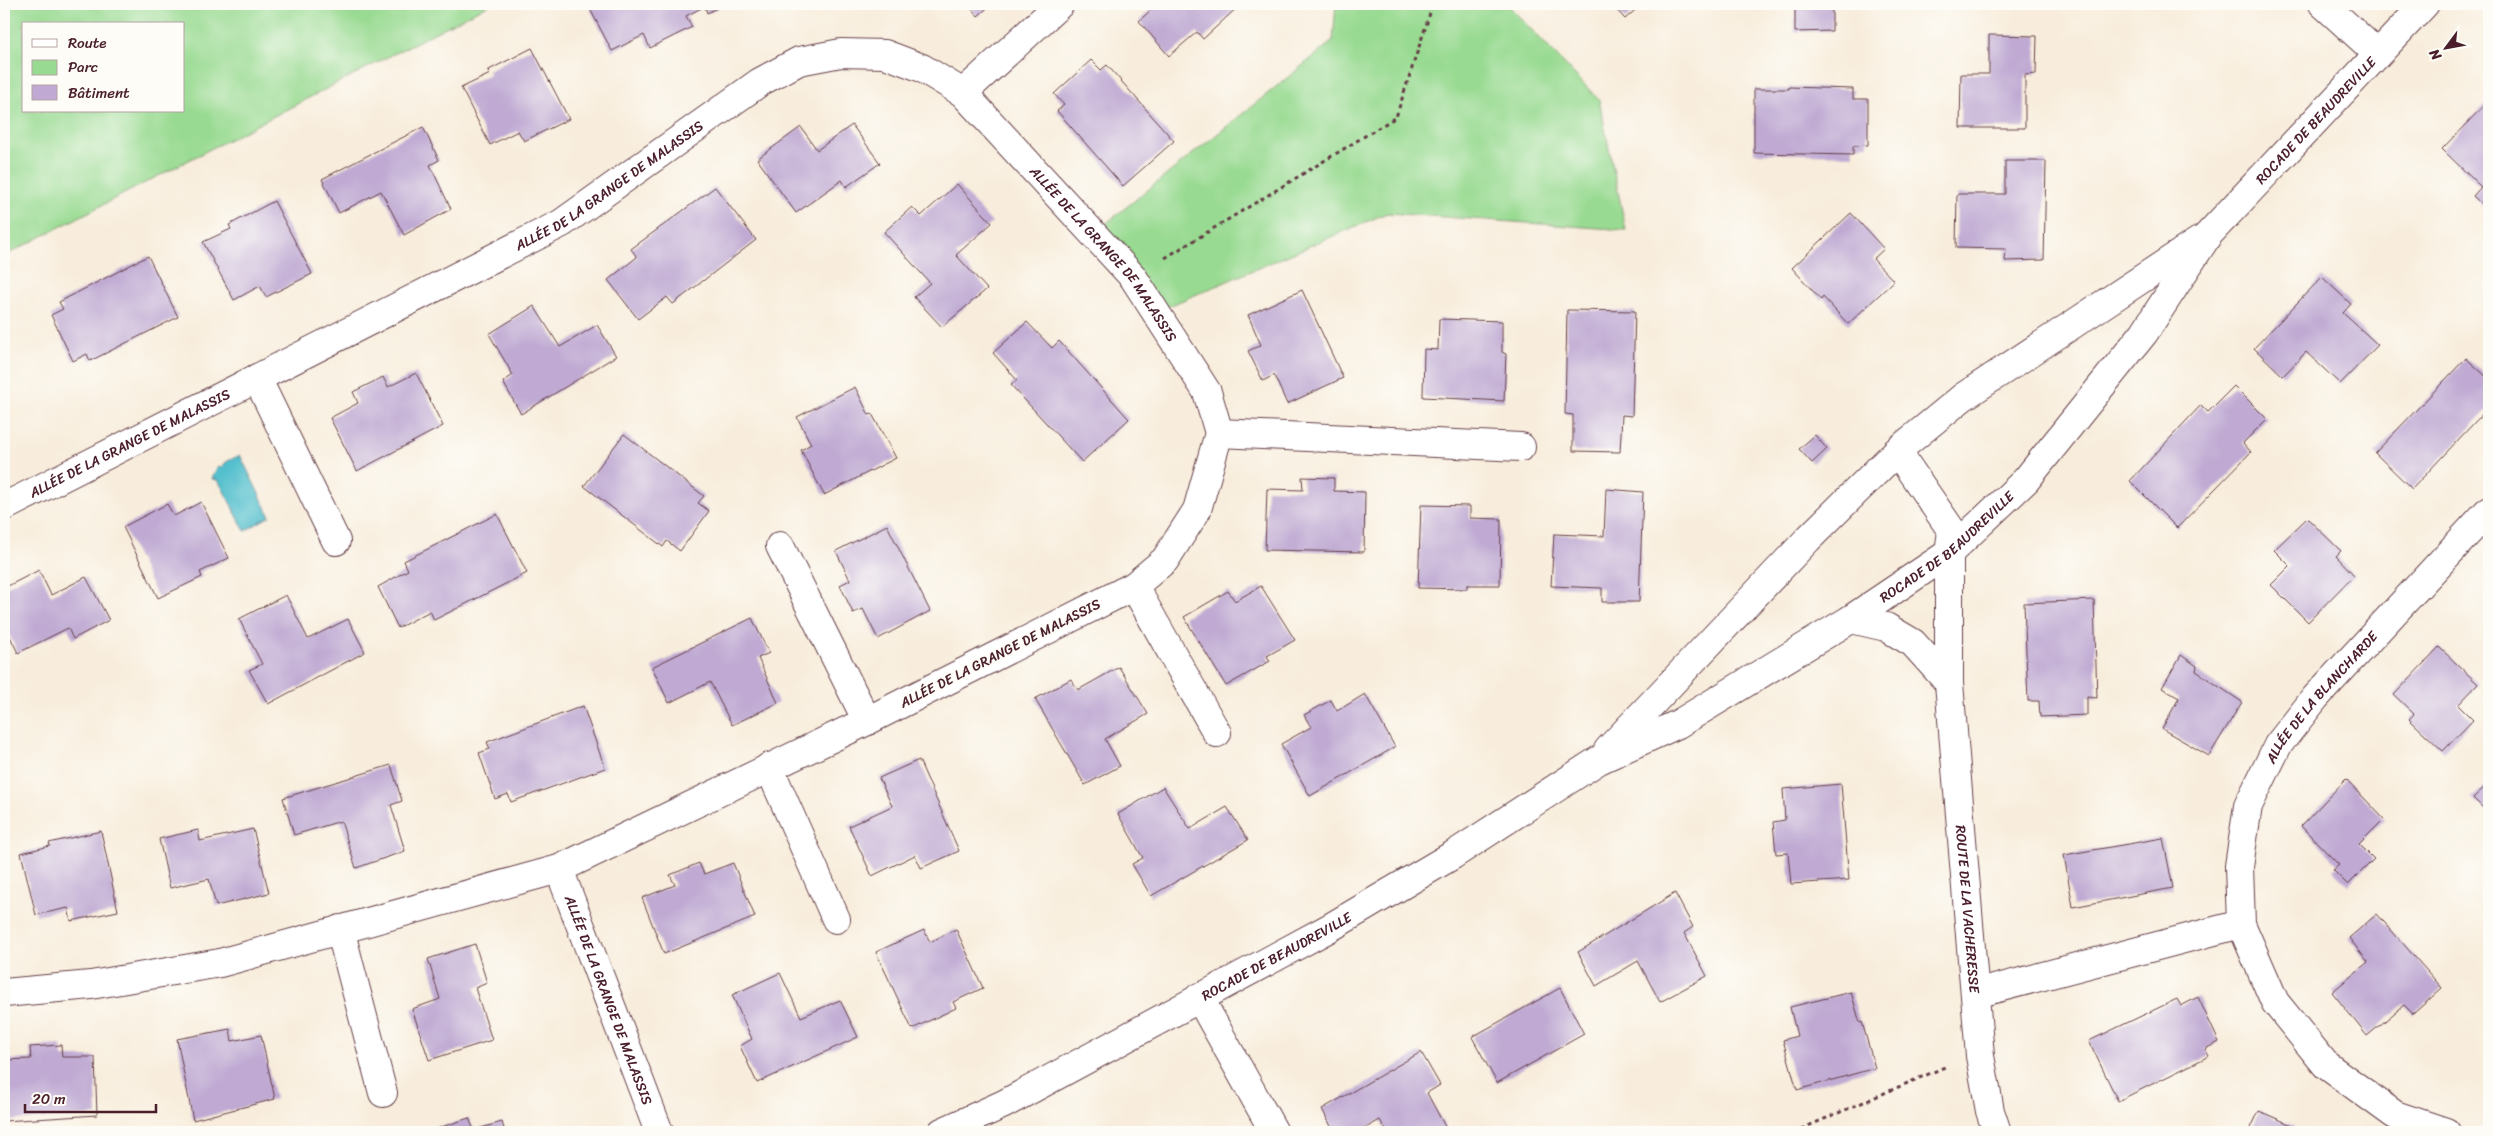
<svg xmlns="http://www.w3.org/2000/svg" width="2493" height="1136" font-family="Sriracha,sans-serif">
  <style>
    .green { fill: #98da91; stroke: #717c5e; fill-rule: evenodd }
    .water { fill: #53bfcd; stroke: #4e6f7c }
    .building { fill: #c0aad3 }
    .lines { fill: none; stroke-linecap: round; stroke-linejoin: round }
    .minor-casing { stroke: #643e46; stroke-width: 30 }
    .tertiary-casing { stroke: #643e46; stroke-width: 30 }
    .path { stroke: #643e46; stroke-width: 3; stroke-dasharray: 4 4; stroke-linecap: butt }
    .minor { stroke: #fff; stroke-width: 28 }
    .tertiary { stroke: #fff; stroke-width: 28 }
    .labels { text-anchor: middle; stroke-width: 4; stroke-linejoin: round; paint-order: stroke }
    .street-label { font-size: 14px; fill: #4a1f2b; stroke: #fdfcf7 }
  </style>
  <rect width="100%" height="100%" fill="#fdfcf7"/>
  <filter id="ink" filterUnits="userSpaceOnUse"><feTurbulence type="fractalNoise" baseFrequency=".02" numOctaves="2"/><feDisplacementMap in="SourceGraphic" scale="10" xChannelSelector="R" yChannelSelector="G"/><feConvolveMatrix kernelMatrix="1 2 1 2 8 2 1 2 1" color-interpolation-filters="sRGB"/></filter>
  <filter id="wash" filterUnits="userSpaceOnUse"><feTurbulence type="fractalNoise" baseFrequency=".0096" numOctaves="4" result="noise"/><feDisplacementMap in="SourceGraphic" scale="20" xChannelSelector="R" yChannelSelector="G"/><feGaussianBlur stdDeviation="1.12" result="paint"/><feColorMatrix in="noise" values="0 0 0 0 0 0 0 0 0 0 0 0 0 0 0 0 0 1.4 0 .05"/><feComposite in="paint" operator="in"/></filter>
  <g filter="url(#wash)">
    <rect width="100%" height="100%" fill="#f8eddc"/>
    <path class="green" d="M4,4H490L4,256ZM24,24H184V111H24Z
      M1336,4H1507L1599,100L1626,230L1387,213L1155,312L1093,234L1333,41Z"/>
    <path class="water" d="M240,455L270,516L245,531L218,480L212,479L217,467L222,468L226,462Z"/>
    <g id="blocks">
      <path class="building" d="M601,4H725L707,13L705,6L686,16L692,27L650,48L644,35L612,51L590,9Z
        M967,4H992L978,16Z
        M1157,4H1241L1203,39L1197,32L1169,56L1139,21Z
        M1611,4H1642L1625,19Z
        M1795,4H1832V31L1795,32Z
        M1989,35L2037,36L2036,74L2025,75V128H1960L1961,74H1989Z
        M532,48L569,119L524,141L518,131L490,145L461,88L490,74L487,71Z
        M1091,60L1101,70L1107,65L1174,141L1123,186L1057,111L1064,105L1054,94Z
        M1789,87L1853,89V99H1868V145L1853,146V155L1754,153V89H1789Z
        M2487,102L2489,104V211L2473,196L2481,187L2442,149Z
        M852,125L880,163L846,187L842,180L796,213L757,159L801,127L817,150Z
        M423,127L439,160L430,165L451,209L404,235L381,191L339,213L322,179Z
        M2005,161H2046L2044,260L2005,261L2006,249L1956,248L1957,194H2005Z
        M957,184L992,223L956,255L987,289L942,327L914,297L930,283L884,232L912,207L921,216Z
        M715,187L756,240L673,304L667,297L638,319L608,280L637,257L631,249Z
        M274,201L312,274L266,297L260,286L234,300L203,242L231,229L229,225Z
        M1851,213L1884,249L1873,259L1894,281L1848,324L1823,297L1821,300L1792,268Z
        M148,256L178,317L90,361L87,354L73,361L51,315L63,309L59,302Z
        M2322,277L2351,304L2343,313L2378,345L2340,384L2306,352L2283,376L2254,348Z
        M1302,290L1343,378L1287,404L1274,375L1263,381L1248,351L1261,345L1248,315Z
        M534,306L560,347L597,325L616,356L521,414L503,382L513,375L489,334Z
        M1567,310L1635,311L1632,416L1622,415L1620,452L1573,451V415L1565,414Z
        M1439,319L1502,321V352L1506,354L1504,401L1423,397L1424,349L1438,350Z
        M1027,322L1052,348L1059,341L1129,419L1082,462L1011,385L1017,380L993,353Z
        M2466,358L2489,379V407L2412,489L2375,453Z
        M416,373L443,426L357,471L330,418L358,403L353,392L383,377L388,387Z
        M2234,386L2267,419L2243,443L2251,452L2177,528L2130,481L2201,405L2208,412Z
        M855,387L869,415L872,414L896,458L824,495L801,450L811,444L797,417Z
        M624,434L704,496L698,503L709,511L680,551L667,541L663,547L584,486Z
        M1815,435L1827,449L1812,463L1799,449Z
        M1302,477L1334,478V491L1365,492L1364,552L1265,550L1267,489L1303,490Z
        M1606,489L1643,492L1639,602H1602V588L1551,586L1554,534L1604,536Z
        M201,502L229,558L200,572L202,577L158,598L123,527L167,504L174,516Z
        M1421,505L1470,506V518L1501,519L1500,585H1467V589L1418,588Z
        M497,514L527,573L434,620L430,611L398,628L378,587L408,570L404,561Z
        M2307,518L2341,551L2336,556L2354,575L2308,622L2271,585L2290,566L2274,550Z
        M887,525L930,611L878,639L863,609L853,613L840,585L850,580L836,551Z
        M39,570L51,595L86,577L109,620L73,639L68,628L18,653L4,624V588Z
        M1261,586L1295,640L1267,656L1270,661L1226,686L1184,617L1228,591L1235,601Z
        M286,595L308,639L348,619L365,652L268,704L249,670L262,664L239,619Z
        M2094,600L2097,698L2087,697V715L2040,717L2039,701H2028L2024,603Z
        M752,618L769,653L758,658L778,703L732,725L710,682L669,703L652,667Z
        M2439,647L2478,684L2458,705L2473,720L2443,751L2409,719L2414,714L2394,695Z
        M2181,655L2197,666L2196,671L2242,702L2209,756L2162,729L2179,698L2162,688Z
        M1119,667L1148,714L1105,739L1120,766L1085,785L1035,699L1071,679L1078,690Z
        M1365,694L1395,747L1310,796L1281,744L1311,727L1304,715L1331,700L1337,711Z
        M583,706L605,768L511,802L508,794L495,799L479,753L490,749L487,742Z
        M2489,755V765L2484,760Z
        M919,760L959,851L921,868L915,855L872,876L849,826L892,806L879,778Z
        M391,765L402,801L391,805L405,851L356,868L341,821L294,835L283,798Z
        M2346,779L2384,819L2359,844L2374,859L2348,885L2333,870L2339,865L2301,826Z
        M2489,783V814L2473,798Z
        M1841,784L1849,880L1791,884L1788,853L1776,854L1773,822L1785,820L1783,789Z
        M1163,787L1190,829L1227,807L1248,840L1151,896L1132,864L1143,858L1118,814Z
        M253,829L269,893L216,906L209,879L170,888L159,839L198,830L200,841Z
        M101,831L118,911L71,921L68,908L36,915L21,853L50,846L49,843Z
        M2163,838L2173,888L2073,907L2064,855Z
        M699,863L704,874L733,863L755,917L664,954L642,898L675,885L670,875Z
        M1675,893L1693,927L1684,933L1707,976L1660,1002L1638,961L1596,986L1578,952Z
        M2377,914L2442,988L2413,1014L2404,1005L2367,1036L2332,992L2368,962L2349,938Z
        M956,929L983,988L953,1002L956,1008L912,1029L876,952L924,930L930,942Z
        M475,944L487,983L475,988L492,1040L429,1060L412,1009L440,999L428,959Z
        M780,973L801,1017L840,1000L858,1037L757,1083L740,1046L752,1039L732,995Z
        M1560,988L1584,1034L1497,1083L1472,1037Z
        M1851,992L1860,1023L1862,1022L1875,1068L1797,1090L1783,1040L1797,1036L1790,1007Z
        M2198,997L2219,1042L2205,1049L2209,1056L2118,1101L2089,1041L2177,999L2181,1006Z
        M230,1029L232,1041L261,1035L275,1099L193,1120L177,1039Z
        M61,1045L62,1057H95L97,1115L4,1121V1060L31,1059L30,1047Z
        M1421,1052L1440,1085L1427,1093L1448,1132H1387L1380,1120L1358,1132H1334L1322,1109Z
        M2259,1111L2294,1126L2291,1132H2249Z
        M469,1118L474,1130L502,1122L505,1132H426Z"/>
    </g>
  </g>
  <g filter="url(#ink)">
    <use href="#blocks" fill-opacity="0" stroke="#643e46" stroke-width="1"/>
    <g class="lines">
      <g class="minor-casing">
        <g id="minor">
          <path d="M2323,4L2377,53"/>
          <path d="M963,93L1060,4"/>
          <path d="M257,378L336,541"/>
          <path d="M1219,433L1521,447"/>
          <path id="s1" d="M1897,451L1952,531L1949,553V683L1980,1056L1990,1111L1997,1132"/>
          <path id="s2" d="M4,507L562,223L760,82L799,61L841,53L885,54L922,68L963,93L1133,277L1207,392L1219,433L1197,510L1165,560L1134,586L867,721L559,869L220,963L91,985L4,993"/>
          <path d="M780,546L867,721"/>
          <path d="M1134,586L1217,733"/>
          <path d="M1851,619L1886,627L1913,643L1949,683"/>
          <path d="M769,767L836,919"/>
          <path id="s3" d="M559,869L659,1132"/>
          <path d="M340,929L383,1093"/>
          <path d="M1975,994L2241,924"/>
          <path d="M1199,997L1274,1132"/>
          <path id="s4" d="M2446,1132L2395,1115L2326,1065L2275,1002L2241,924L2239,866L2248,806L2278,745L2315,698L2489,510"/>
        </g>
      </g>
      <g class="tertiary-casing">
        <g id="tertiary">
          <path d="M1608,750L1808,539L1897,451L1963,397L2199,241"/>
          <path id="s5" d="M942,1132L1004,1104L1331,927L1453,855L1599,760L1678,724L1851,619L1949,553L2026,480L2144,333L2208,235L2425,4"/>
        </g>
      </g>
      <path class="path" d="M1165,258L1396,117L1433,4
        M1794,1132L1945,1067"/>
      <use href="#minor" class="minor"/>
      <use href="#tertiary" class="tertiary"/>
    </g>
  </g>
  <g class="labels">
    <g class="street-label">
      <text dy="5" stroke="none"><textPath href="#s5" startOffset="1732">ROCADE DE BEAUDREVILLE</textPath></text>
      <text dy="5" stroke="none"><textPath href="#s2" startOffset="686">ALLÉE DE LA GRANGE DE MALASSIS</textPath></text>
      <text dy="5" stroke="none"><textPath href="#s2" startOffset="1302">ALLÉE DE LA GRANGE DE MALASSIS</textPath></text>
      <text dy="5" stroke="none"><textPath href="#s2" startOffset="141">ALLÉE DE LA GRANGE DE MALASSIS</textPath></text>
      <text dy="5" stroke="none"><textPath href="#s5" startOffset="1165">ROCADE DE BEAUDREVILLE</textPath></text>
      <text transform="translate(1000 653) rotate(-27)" y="5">ALLÉE DE LA GRANGE DE MALASSIS</text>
      <text dy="5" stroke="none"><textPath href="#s4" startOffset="556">ALLÉE DE LA BLANCHARDE</textPath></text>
      <text dy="5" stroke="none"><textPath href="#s1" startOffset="476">ROUTE DE LA VACHERESSE</textPath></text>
      <text dy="5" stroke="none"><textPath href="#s5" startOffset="378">ROCADE DE BEAUDREVILLE</textPath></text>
      <text dy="5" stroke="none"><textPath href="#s3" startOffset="140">ALLÉE DE LA GRANGE DE MALASSIS</textPath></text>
    </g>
  </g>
  <rect width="2493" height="1136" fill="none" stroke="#fdfcf7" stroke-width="20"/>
  <rect x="22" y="22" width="162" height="90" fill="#fdfcf7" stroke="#b5a4a5"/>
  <rect x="32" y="39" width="25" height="8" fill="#ffffff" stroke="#b5a4a5"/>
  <text x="68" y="48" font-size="15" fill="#4a1f2b">Route</text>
  <rect x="32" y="60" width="25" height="15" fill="#98da91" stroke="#b5a4a5"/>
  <text x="68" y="72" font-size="15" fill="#4a1f2b">Parc</text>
  <rect x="32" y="85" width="25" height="15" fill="#c0aad3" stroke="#b5a4a5"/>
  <text x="68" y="98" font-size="15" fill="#4a1f2b">Bâtiment</text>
  <g transform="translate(2446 48) rotate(238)" stroke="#fdfcf7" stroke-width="4" paint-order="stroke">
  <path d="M0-4L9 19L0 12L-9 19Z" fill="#4a1f2b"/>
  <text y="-8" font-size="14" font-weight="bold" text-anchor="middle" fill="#4a1f2b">N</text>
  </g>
  <path d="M25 1104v8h131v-8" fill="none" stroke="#4a1f2b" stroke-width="2.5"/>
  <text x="32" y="1104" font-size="15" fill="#4a1f2b" stroke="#fdfcf7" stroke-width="4" paint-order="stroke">20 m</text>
</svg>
